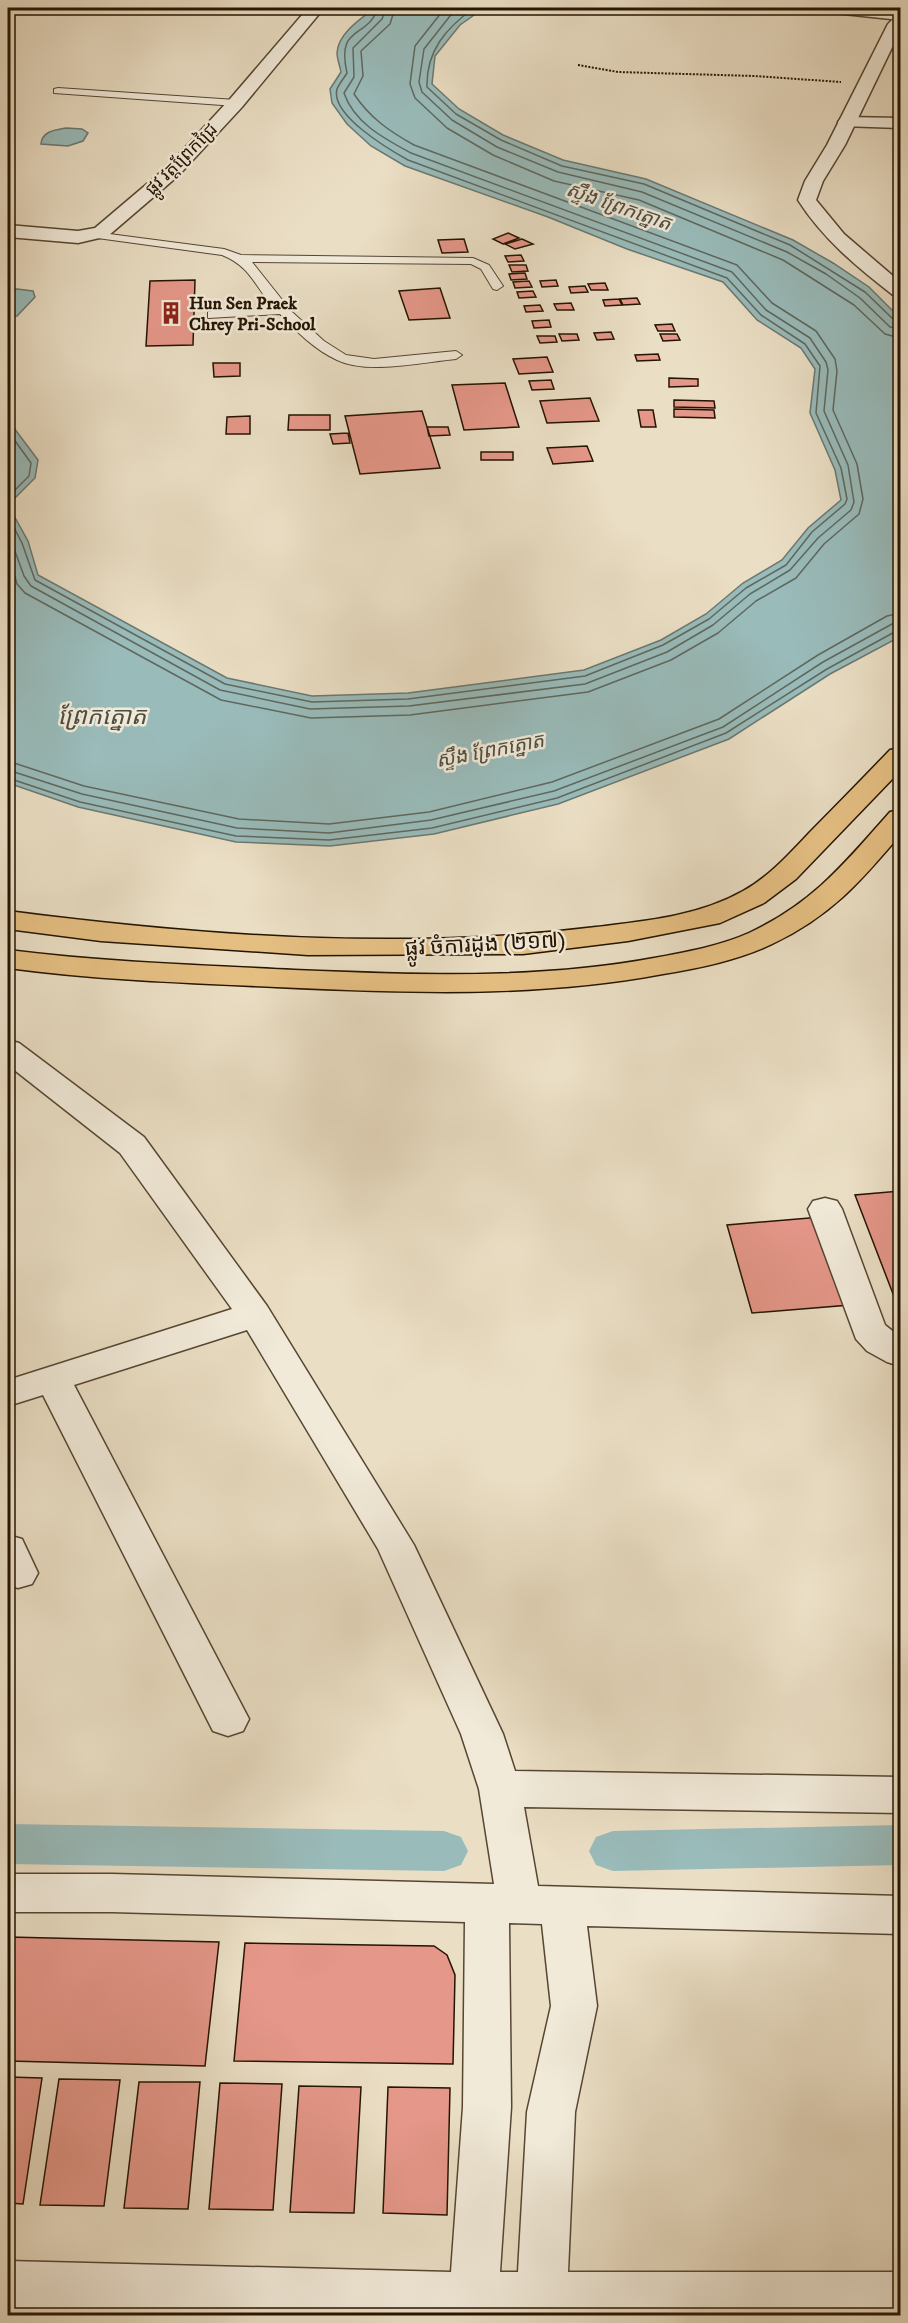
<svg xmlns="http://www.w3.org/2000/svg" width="908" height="2323" font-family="'IM FELL DW Pica','Noto Sans Khmer',serif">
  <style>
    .water { fill: #99bbba; stroke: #6b7870; stroke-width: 1.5 }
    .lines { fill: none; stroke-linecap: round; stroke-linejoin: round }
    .shore { stroke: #5f685e; stroke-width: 1.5 }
    .canal { fill: #99bbba; fill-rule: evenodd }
    .building { fill: #e59789; stroke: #251401; stroke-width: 1.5 }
    .service-casing { stroke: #564632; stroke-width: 2 }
    .minor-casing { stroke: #564632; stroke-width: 3 }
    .tertiary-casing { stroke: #564632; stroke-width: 3 }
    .primary-casing { stroke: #251401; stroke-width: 3 }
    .path { stroke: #251401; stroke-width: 2; stroke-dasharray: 2 1.5; stroke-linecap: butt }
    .service { fill: #f1ead9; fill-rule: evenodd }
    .minor { fill: #f1ead9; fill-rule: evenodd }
    .tertiary { fill: #f1ead9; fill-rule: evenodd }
    .primary { fill: #e5bf82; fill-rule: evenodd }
    .labels { text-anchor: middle; stroke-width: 5; stroke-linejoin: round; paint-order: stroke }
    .far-street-label { font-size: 18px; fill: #251401; stroke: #f1ead9 }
    .far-poi-label { font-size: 18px; font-weight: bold; fill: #251401; stroke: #f1ead9; text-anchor: start }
    .far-water-label { font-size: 20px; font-style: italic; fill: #4e4e42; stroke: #f1ead9 }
    .street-label { font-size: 22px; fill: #251401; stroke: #f1ead9 }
    .water-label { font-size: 24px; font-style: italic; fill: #4e4e42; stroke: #f1ead9 }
  </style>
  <rect width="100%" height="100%" fill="#eadec4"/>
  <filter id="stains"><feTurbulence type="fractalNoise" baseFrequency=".00333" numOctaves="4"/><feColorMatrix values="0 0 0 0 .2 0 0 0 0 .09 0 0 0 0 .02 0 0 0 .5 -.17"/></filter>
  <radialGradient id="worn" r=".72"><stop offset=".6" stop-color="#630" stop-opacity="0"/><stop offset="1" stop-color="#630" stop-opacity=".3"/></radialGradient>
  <path class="water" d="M375,8H484L460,25L435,56L432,84L459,109L503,135L563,160L646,179L793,240L833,263L869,287L900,318V633L894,640L830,674L729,739L558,804L434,834L330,846L236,842L78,807L8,783V420L38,460L35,478L8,505L28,541L38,575L227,678L312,696L408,693L584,670L661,640L706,614L743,583L782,560L808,528L841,500L835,470L810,413L815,369L801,348L757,320L723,282L627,249L548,217L405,166L371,146L347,124L332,103L330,89L341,72C340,66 337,59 337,53C338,33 362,18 375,8Z
    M66,128L82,129L88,133L83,141L68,146L41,144C42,131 55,130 66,128Z
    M17,289L33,291L35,297L17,316L8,317V290Z"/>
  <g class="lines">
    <path class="shore" d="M445,8L415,46L410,84L415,98L447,128L493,155L554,181L639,200L783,260L854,305L885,334L900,338
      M461,8L450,16L424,49L419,82L422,92L452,120L497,147L558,172L642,192L787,252L826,274L860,298L890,327L900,329
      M474,8C446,28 426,51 427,87L456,114L501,140L562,166L644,184L790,245L865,292L894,320L900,322
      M8,431L31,463L29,476L8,497
      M8,516L22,543L35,580L225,684L312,702L408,699L585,676L663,645L709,619L746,588L786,565L812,532L845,504L847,499L841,468L816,413L820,366L805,344L761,315L727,278L408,160C390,150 330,115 337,89C339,84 344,78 347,73C336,24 367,40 378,8
      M8,532L24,576L31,586L220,690L310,709L409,706L585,684L667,652L713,625L750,594L790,570L818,538L851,510L854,502L848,465L824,411L828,370L826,362L810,338L766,310L732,272L411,153C385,139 354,123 344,93L354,77L353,48L382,19L386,8
      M8,551L17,584L25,593L221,700L311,718L410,715L588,692L671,660L718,633L756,601L796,578L824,544L859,514L863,499L857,464L833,410L837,371L835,359L816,331L772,303L737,265L414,145C389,131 370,118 354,94L363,76L361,51L390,24L395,8
      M8,761L84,786L239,819L329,824L429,812L552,782L719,719L818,655L887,616L900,613
      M8,770L82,794L237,828L329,833L431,820L554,791L723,727L823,662L892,624L900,622
      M8,778L80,802L236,836L329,840L432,828L557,798L726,733L827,669L900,629"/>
    <path class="canal" d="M8,1824L444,1831L461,1837L468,1851L461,1865L444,1871L8,1864Z
      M900,1825V1865L613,1871L596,1865L589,1851L596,1837L613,1831Z"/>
  </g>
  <path class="building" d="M508,233L519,238L503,244L493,239Z
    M464,239L468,252L442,253L438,240Z
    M522,239L533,244L515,249L505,244Z
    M521,255L524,261L508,262L505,256Z
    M509,265H526L528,271L512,272Z
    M525,273L527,279L511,280L509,274Z
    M195,280L193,345L146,346L150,281Z
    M556,280L558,286L542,287L540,281Z
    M529,281L532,287L515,288L513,282Z
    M605,283L608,290H591L588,284Z
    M585,286L588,292L571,293L569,287Z
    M440,288L450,318L409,320L399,291Z
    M533,291L536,297L519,298L517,292Z
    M637,298L640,304L623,305L620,299Z
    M619,299L622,305L605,306L603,300Z
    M571,303L574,310H557L554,304Z
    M540,305L543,311L526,312L524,306Z
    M549,320L551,327L534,328L532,321Z
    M672,324L675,331H658L655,325Z
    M611,332L614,339L597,340L594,333Z
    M559,334H577L579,340L562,341Z
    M660,334H677L680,340L663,341Z
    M537,336H555L557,342L540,343Z
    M658,354L660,360L637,361L635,355Z
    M547,357L553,372L519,374L513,359Z
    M213,363H240V376L214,377Z
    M669,378L698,379V386L669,387Z
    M551,380L554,389L532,390L529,381Z
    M505,383L519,427L464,430L452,385Z
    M590,398L599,421L547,423L540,401Z
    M674,400L714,401L715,408L674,407Z
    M674,409L714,410L715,418L674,417Z
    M638,410H653L656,427H641Z
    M422,411L440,468L360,474L345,416Z
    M289,415H330V430H288Z
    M250,416V434H226L227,417Z
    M427,427H448L450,435L429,436Z
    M348,433L350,443L333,444L330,434Z
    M587,446L593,461L553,464L547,448Z
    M481,452H513V460H481Z
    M900,1191V1312L855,1195Z
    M821,1217L850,1305L752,1313L727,1225Z
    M8,1937L219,1942L205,2066L8,2061Z
    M245,1943L434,1946L447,1955L455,1975L453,2064L234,2061Z
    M8,2077L42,2078L23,2204L8,2203Z
    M59,2079L120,2080L104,2206L40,2205Z
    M139,2082H200L188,2209L124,2208Z
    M220,2083L282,2084L273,2210L209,2209Z
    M299,2086L361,2087L354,2213L290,2212Z
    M388,2087L450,2088L447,2215L383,2213Z"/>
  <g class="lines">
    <g class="service-casing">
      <path id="service" d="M58,88L236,100L241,103L236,106L54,93V89Z
        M94,232L224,249L241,255L473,258L489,265L503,286L497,290L493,289L481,269L471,264L252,262L291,311L324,341L346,355L374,359L456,351L462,355L456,359C423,362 368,375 337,360C315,350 296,331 280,314L208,318V312L212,311L273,307C255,286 250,266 222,255L90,237L88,235Z"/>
    </g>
    <g class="minor-casing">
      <path id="minor" d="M308,8H324L242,107L179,175L108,236L78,243L8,237V225L78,231L95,228L167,167L230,99Z
        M826,8H874L900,10V20L834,13Z
        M847,117L900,118V128L841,126L838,122L841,118Z
        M8,1040L19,1043L144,1137L267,1306L414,1545L503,1734L515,1771L900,1777V1813L524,1807L538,1886L900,1896V1934L587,1926L597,2006L575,2112L568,2272H900V2316H238L8,2309V2261L451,2272L463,2107L465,1922L112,1912H8V1874H112L494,1884L479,1789L461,1734L378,1549L247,1330L74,1385L249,1719L243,1731L228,1736L213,1731L43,1395L8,1406V1380L232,1309L120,1153L8,1065ZM509,1923L542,1924L551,2006L527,2112L518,2272H500L511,2107Z
        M825,1198L837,1201L842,1209L885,1325L900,1337V1366L887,1362L867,1351L856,1339L808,1209L813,1201Z
        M8,1535L22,1539L38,1573L32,1584L18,1588L8,1585Z"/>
    </g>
    <g class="tertiary-casing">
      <path id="tertiary" d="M900,16V31L845,145L823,181L816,200L844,234L900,282V297L893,295C857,267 823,239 798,200L805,181L827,145L888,24L894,18Z"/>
    </g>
    <g class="primary-casing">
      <path id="primary" d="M900,748V771L796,879L764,903L720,923L628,941L523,954L308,955L101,941L8,929V911C201,936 402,951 596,927C646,921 699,916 743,891C769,877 790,853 810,832C837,805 864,777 890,750Z
        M900,810V835C860,882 831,916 772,944C739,960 699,968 663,974C535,998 406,993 276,987C187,983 97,980 8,968V950C103,962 198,965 294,970C414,975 535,980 654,958C686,952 720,946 749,933C813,903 844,864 890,812Z"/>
    </g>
    <path class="path" d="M578,65L618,72L754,76L841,82"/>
    <use href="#service" class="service"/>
    <use href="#minor" class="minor"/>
    <use href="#tertiary" class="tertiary"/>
    <use href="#primary" class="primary"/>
  </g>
  <defs>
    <g id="building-bare" transform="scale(1.8)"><path d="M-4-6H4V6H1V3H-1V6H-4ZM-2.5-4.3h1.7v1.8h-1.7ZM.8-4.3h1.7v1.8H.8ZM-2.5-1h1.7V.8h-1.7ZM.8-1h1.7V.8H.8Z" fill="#8f2418" stroke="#f1ead9" stroke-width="2.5" paint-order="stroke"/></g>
  </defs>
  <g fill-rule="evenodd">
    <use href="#building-bare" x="171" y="313"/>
  </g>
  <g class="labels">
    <g class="far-street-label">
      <text transform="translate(181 159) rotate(-45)" y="6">ផ្លូវ វត្តព្រែកជ្រៃ</text>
    </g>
    <g class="far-poi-label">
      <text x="189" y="309">Hun Sen Praek<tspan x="189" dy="21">Chrey Pri-School</tspan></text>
    </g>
    <g class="far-water-label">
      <text transform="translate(619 206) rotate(19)" y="7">ស្ទឹង ព្រែកត្នោត</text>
      <text transform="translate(490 750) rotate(-11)" y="7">ស្ទឹង ព្រែកត្នោត</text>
    </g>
    <g class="street-label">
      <text transform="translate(485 943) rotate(-3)" y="8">ផ្លូវ ចំការដូង (២១៧)</text>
    </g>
    <g class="water-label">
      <text x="102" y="724">ព្រែកត្នោត</text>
    </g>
  </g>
  <rect width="908" height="2323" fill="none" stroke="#eadec4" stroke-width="30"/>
  <rect x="9" y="9" width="890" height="2305" fill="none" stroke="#251401" stroke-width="3"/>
  <rect x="15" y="15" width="878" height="2293" fill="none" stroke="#251401" stroke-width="1.5"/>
  <rect width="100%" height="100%" filter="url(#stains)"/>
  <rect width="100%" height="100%" fill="url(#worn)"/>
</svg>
